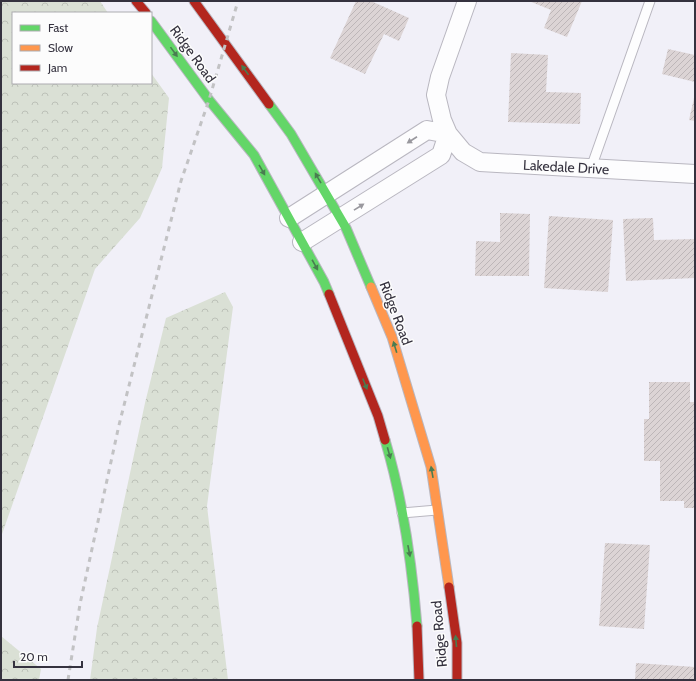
<svg xmlns="http://www.w3.org/2000/svg" width="696" height="681" font-family="Cabin,sans-serif">
  <style>
    .forest { fill: url(#forest-crowns) }
    .building { fill: url(#building-hatch) }
    .lines { fill: none; stroke-linecap: round; stroke-linejoin: round }
    .lane-casing { stroke: #b9b7c0; stroke-width: 11 }
    .street-casing { stroke: #b9b7c0; stroke-width: 20 }
    .fast-casing { stroke: #b9b7c0; stroke-width: 11 }
    .slow-casing { stroke: #b9b7c0; stroke-width: 11 }
    .jam-casing { stroke: #b9b7c0; stroke-width: 11 }
    .lane { stroke: #fdfdfe; stroke-width: 9 }
    .street { stroke: #fdfdfe; stroke-width: 18 }
    .fast { stroke: #63d668; stroke-width: 9 }
    .slow { stroke: #ff974d; stroke-width: 9 }
    .jam { stroke: #b3261e; stroke-width: 9 }
    .rail { stroke: #c2c2c4; stroke-width: 3; stroke-dasharray: 5 5; stroke-linecap: butt }
    .oneway { fill: #4a7c51 }
    .oneway2 { fill: #99989e }
    .labels { text-anchor: middle; stroke-width: 3; stroke-linejoin: round; paint-order: stroke }
    .street-label { font-size: 14px; fill: #35323f; stroke: #fcfcfc }
  </style>
  <defs>
    <pattern id="forest-crowns" width="20" height="18" patternUnits="userSpaceOnUse"><rect width="20" height="18" fill="#dae0d5"/><path d="M2 6a3 3 0 1 1 6 0M12 15a3 3 0 1 1 6 0" fill="none" stroke="#bcc1b8"/></pattern>
    <pattern id="building-hatch" width="6" height="6" patternUnits="userSpaceOnUse"><rect width="6" height="6" fill="#dcd4d5"/><path d="M-1 1l2-2M0 6l6-6M5 7l2-2" fill="none" stroke="#bdb6b8"/></pattern>
  </defs>
  <rect width="100%" height="100%" fill="#f1f0f8"/>
  <path class="forest" d="M1,1H100L108,13H13V83H151V73L169,98L162,168L140,218L95,269L1,537Z
    M225,292L233,307L207,506L228,680H90L97,628L145,403L166,318Z
    M1,636L41,669L39,680H1Z"/>
  <path class="building" d="M356,1H371L409,18L399,41L384,34L365,74L330,58Z
    M529,1H582L567,37L544,28L551,10Z
    M668,49L695,55V82L662,74Z
    M511,53L548,55L546,92L581,93L580,124L508,122Z
    M694,98H695V121L689,120Z
    M500,213L530,214L529,276H475L476,241L500,242Z
    M549,216L613,220L608,292L544,288Z
    M653,218L654,240L695,239V278L626,281L623,219Z
    M649,382H690V402H695V508H684V501H660V461H644V419H649Z
    M605,543L650,545L644,629L599,626Z
    M636,663L695,667V680H635Z"/>
  <g class="lines">
    <g class="lane-casing">
      <path id="lane" d="M591,168L650,1
        M402,513L437,510"/>
    </g>
    <g class="street-casing">
      <path id="street" d="M467,1L440,77L436,95L442,120L448,134L463,152L480,162L695,174
        M289,218L427,130L448,134
        M302,242L441,155L448,134"/>
    </g>
    <g class="fast-casing">
      <path id="fast" d="M151,21L209,100L254,155L324,282L329,294
        M269,104L291,134L346,228L371,287
        M385,440C403,500 412,564 417,626"/>
    </g>
    <g class="slow-casing">
      <path id="slow" d="M371,287L392,337L431,467L449,587"/>
    </g>
    <g class="jam-casing">
      <path id="jam" d="M136,1L146,13
        M194,1L269,104
        M329,294L378,416L385,440
        M449,587L457,643V680
        M417,626L419,680"/>
    </g>
    <use href="#lane" class="lane"/>
    <use href="#street" class="street"/>
    <use href="#fast" class="fast"/>
    <use href="#slow" class="slow"/>
    <use href="#jam" class="jam"/>
    <path class="rail" d="M68,680L80,604L119,425L181,181L209,100L238,1"/>
  </g>
  <defs><path id="oneway-solid" d="M-6-.8H1V-3.2L6.5 0L1 3.2V.8H-6Z"/></defs>
  <g class="oneway">
    <use href="#oneway-solid" transform="translate(174 52) rotate(54)"/>
    <use href="#oneway-solid" transform="translate(245 70) rotate(-126)"/>
    <use href="#oneway-solid" transform="translate(262 170) rotate(60)"/>
    <use href="#oneway-solid" transform="translate(318 178) rotate(-120)"/>
    <use href="#oneway-solid" transform="translate(315 265) rotate(61)"/>
    <use href="#oneway-solid" transform="translate(395 347) rotate(-107)"/>
    <use href="#oneway-solid" transform="translate(365 384) rotate(68)"/>
    <use href="#oneway-solid" transform="translate(389 453) rotate(74)"/>
    <use href="#oneway-solid" transform="translate(432 472) rotate(-100)"/>
    <use href="#oneway-solid" transform="translate(409 551) rotate(79)"/>
    <use href="#oneway-solid" transform="translate(456 641) rotate(-95)"/>
  </g>
  <g class="oneway2">
    <use href="#oneway-solid" transform="translate(412 140) rotate(147)"/>
    <use href="#oneway-solid" transform="translate(359 207) rotate(-32)"/>
  </g>
  <g class="labels">
    <g class="street-label">
      <text transform="translate(193 54) rotate(54)" y="5">Ridge Road</text>
      <text transform="translate(566 167) rotate(3)" y="5">Lakedale Drive</text>
      <text transform="translate(396 313) rotate(69)" y="5">Ridge Road</text>
      <text transform="translate(439 634) rotate(-95)" y="5">Ridge Road</text>
    </g>
  </g>
  <rect width="696" height="681" fill="none" stroke="#35323f" stroke-width="4"/>
  <rect x="12" y="12" width="140" height="72" fill="#fcfcfc" stroke="#acabb0"/>
  <rect x="20" y="25" width="20" height="6" fill="#63d668" stroke="#acabb0"/>
  <text x="48" y="32" font-size="12" fill="#35323f">Fast</text>
  <rect x="20" y="45" width="20" height="6" fill="#ff974d" stroke="#acabb0"/>
  <text x="48" y="52" font-size="12" fill="#35323f">Slow</text>
  <rect x="20" y="65" width="20" height="6" fill="#b3261e" stroke="#acabb0"/>
  <text x="48" y="72" font-size="12" fill="#35323f">Jam</text>
  <path d="M14 661v6h68v-6" fill="none" stroke="#35323f" stroke-width="2"/>
  <text x="20" y="661" font-size="12" fill="#35323f" stroke="#fcfcfc" stroke-width="3" paint-order="stroke">20 m</text>
</svg>
